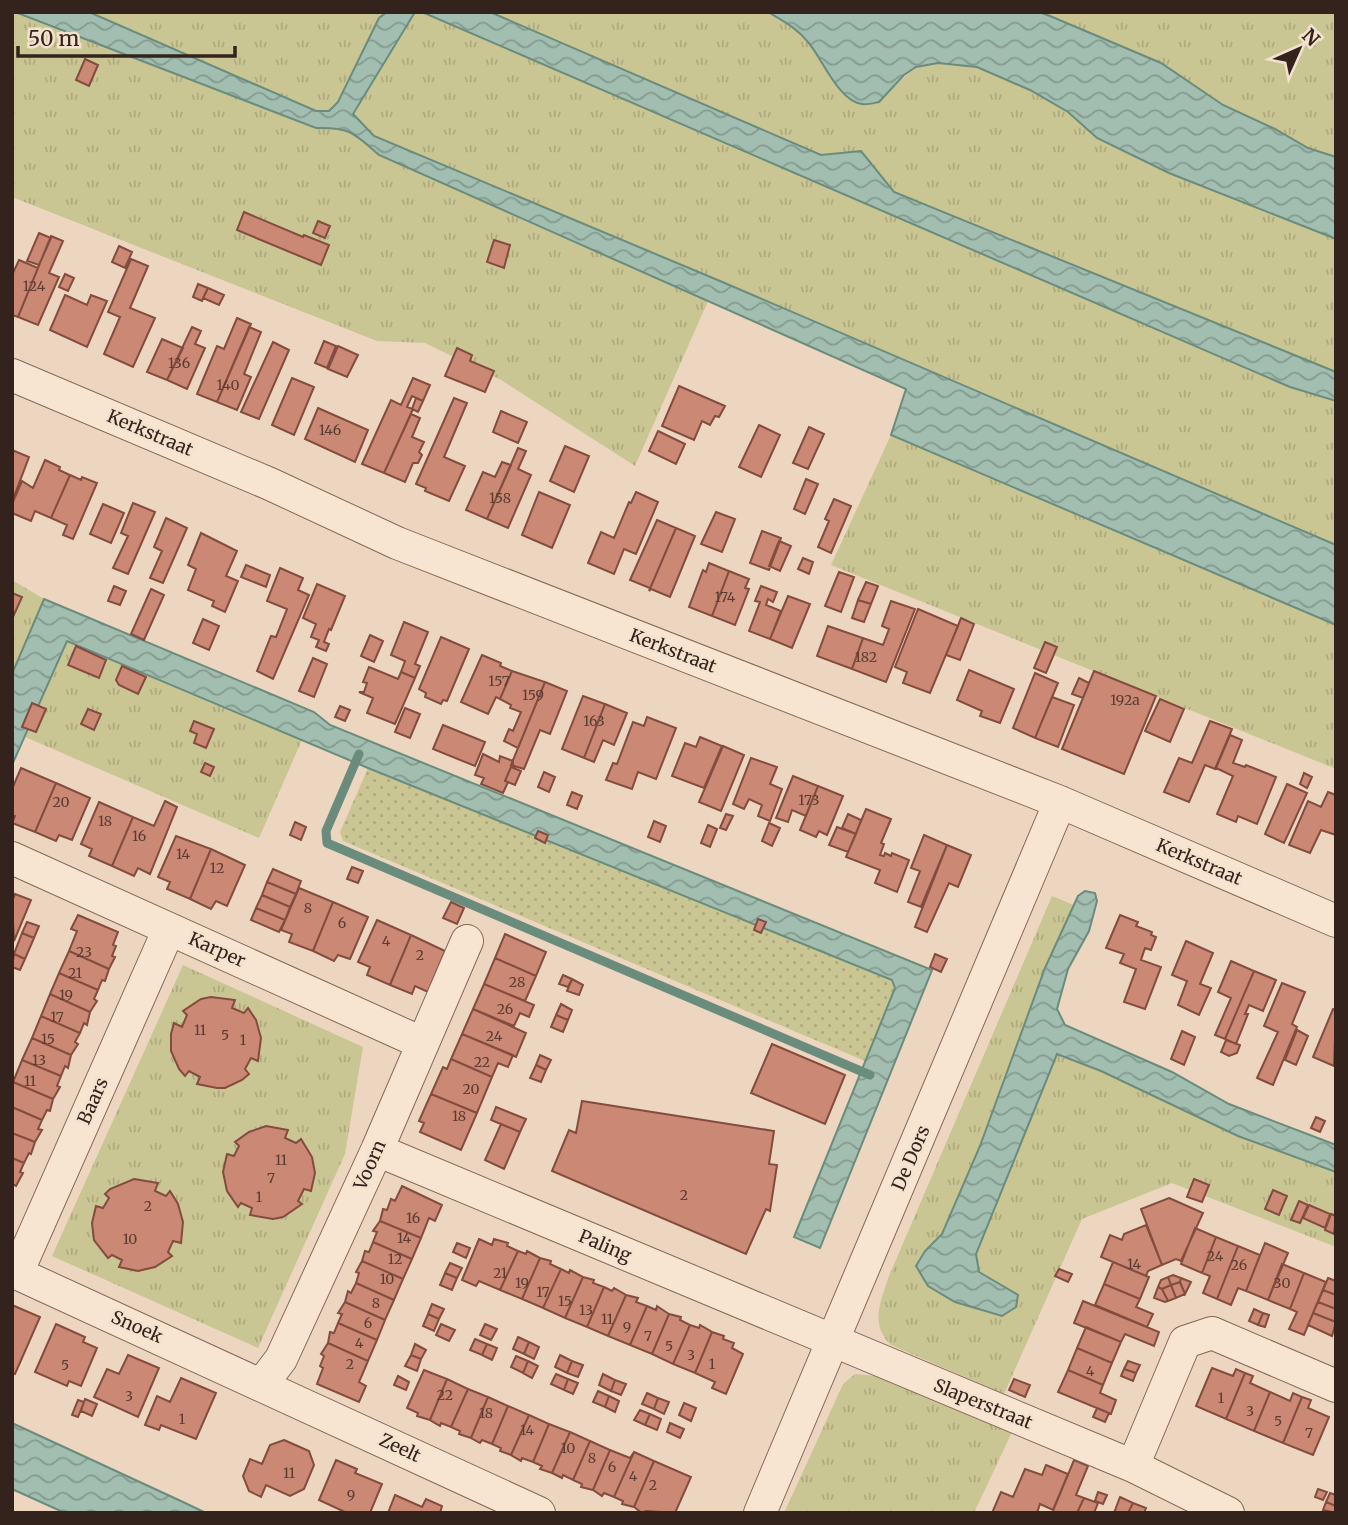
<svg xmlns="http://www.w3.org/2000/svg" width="1348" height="1525" font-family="Merriweather,serif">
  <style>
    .grass { fill: url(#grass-tufts) }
    .garden { fill: url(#garden-dots) }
    .water { fill: url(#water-waves); stroke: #6a8c7d; stroke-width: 2 }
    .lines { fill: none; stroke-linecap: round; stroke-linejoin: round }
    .stream { stroke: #6a8c7d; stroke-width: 9 }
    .building { fill: #ca8875; stroke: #834c3e; stroke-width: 2 }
    .minor-casing { stroke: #856758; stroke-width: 34 }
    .minor { stroke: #f8e5d1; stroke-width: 32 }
    .labels { text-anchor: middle; stroke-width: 5; stroke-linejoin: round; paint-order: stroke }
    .number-label { font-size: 14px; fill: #5a3c32 }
    .street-label { font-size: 18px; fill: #34231c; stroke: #f4e2ce }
  </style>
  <defs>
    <pattern id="grass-tufts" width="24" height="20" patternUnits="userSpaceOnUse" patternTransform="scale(1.75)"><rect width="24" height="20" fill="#cac693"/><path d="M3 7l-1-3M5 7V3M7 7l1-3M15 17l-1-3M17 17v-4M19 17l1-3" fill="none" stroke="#aeaa7e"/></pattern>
    <pattern id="garden-dots" width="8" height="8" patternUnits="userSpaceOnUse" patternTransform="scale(1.75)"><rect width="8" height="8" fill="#cac693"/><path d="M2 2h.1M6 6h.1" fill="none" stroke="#aeaa7e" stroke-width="1.8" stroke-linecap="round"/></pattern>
    <pattern id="water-waves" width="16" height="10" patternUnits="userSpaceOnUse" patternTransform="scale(1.75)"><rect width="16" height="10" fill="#a2beb1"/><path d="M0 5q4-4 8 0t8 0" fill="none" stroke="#859a8f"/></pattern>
  </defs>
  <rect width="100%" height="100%" fill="#edd6bf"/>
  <path class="grass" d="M12,12L315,128C350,127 354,133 379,155L708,301L635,466L501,380L425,343L377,341L12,197Z
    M89,12H387L379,18L338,102L329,111H316Z
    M415,12H422L1290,387L1336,401V545L720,281L374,136L353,114Z
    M490,12H768C779,18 791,24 800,33C820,53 830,79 850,99L879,102C899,84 909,64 939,63C981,62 1033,87 1067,111C1079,119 1087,132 1099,139C1137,160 1178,174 1217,191C1257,207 1295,224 1336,239V372L894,192L861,151L821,155Z
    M1039,12H1336V157L1308,148L1275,129L1223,105L1161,63Z
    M891,435L1336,625V769L831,565Z
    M12,580L44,599L12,674Z
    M67,641L302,740L259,838L25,737Z
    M1052,896L1074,905L1045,968L980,1146L942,1234L925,1251L955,1302L1002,1315L1016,1307L1018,1295L979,1271L976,1254L1057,1053L1101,1071L1238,1136L1336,1172V1247L1172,1183L1082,1219L1004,1394L891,1345C869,1324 881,1301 889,1276Z
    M183,965L363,1047L345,1154L258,1348L52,1256Z
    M855,1374L889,1377L1012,1432L974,1513H784L843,1384Z"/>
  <path class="garden" d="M368,768L892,980L896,987L865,1061L343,841L340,832Z"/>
  <path class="water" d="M15,12H89L316,111H329L338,102L379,18L387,12H415L353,114L374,136L720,281L1336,545V625L891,435L906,389L379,155C354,133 350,127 316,128Z
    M422,12H490L821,155L861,151L894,192L1336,372V401L1290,387Z
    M768,12H1039L1050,16L1161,63L1223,105L1275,129L1308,148L1336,157V239L1169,173L1097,138L1068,112L1030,90L977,67L938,63L916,67L904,75L879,102C874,103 867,105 862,104C839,102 822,58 808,42C797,28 783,21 768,12Z
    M44,599L314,712L330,725L932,970L820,1248L794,1237L895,988L892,980L368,768L67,641L12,765V674Z
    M1085,891L1095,893L1097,901L1089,931L1068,969L1057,1009L1065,1025L1172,1072L1229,1104L1336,1145V1172L1238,1136L1101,1071L1057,1054L976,1254L979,1272L1018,1295L1016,1307L1002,1316L955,1302L928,1286L916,1266L925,1251L942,1234L980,1146L1045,968L1078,896Z
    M12,1423L183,1502L206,1513H65L12,1489Z"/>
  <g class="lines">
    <path class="stream" d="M359,754L326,831L327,843L870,1075"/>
  </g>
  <path class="building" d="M85,59L98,65L89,86L76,80Z
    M244,212L303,237L304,235L329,245L321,265L237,230Z
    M318,221L330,226L325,238L313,233Z
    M39,233L51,238L39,265L27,261Z
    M51,236L63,241L49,273L59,277L38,325L18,317Z
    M494,240L510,245L504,268L487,262Z
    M119,246L132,252L125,268L112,262Z
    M131,259L148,266L130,308L155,318L133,367L104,354L120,317L108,312Z
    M19,260L38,268L18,317L12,315V275Z
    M65,274L74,278L68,291L59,287Z
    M198,284L208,288L202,301L193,297Z
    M208,288L224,295L219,305L203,298Z
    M65,295L87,305L91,295L107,301L87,347L50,330Z
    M237,318L251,324L217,402L197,394L217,346L224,349Z
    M192,327L201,331L195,344L205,348L187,389L167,380Z
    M249,327L261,332L244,374L251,377L237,410L217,402Z
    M162,339L183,348L167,380L147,372Z
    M324,341L336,346L327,368L315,363Z
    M273,342L289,350L259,419L241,412Z
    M338,346L358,355L347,377L328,369Z
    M457,348L472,355L470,361L494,371L485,392L445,376Z
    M292,378L314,387L294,435L272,425Z
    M413,378L430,385L423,401L412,396L407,407L413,409L384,473L362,464L391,400L401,405Z
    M679,386L725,406L719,417L715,416L710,425L702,421L694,440L662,426Z
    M416,398L423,401L418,412L412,409Z
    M454,398L467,403L444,457L465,466L449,501L425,491L426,488L416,484Z
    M318,408L368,430L355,462L305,439Z
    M501,411L527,422L518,443L493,432Z
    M411,414L420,418L412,437L424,442L419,452L422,455L418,463H413L405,482L384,473Z
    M759,425L780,435L761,477L739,467Z
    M809,427L824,434L808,469L793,463Z
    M658,431L685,444L676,464L649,451Z
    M565,446L589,456L574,492L550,481Z
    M518,448L526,451L518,469L531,475L508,528L487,519Z
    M12,450L29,457L12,502Z
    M45,460L60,467L59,470L70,475L51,518L35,511L31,521L12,513V504L22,481L33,488Z
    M502,462L511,465L487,519L466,510L483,472L495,477Z
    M70,475L81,480L82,477L97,483L73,539L63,535L67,525L51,518Z
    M806,479L818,484L805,514L794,509Z
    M539,492L570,505L552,548L522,535Z
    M636,492L658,502L636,554L624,549L614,574L588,563L601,532L614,538L629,502L631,503Z
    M834,499L851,506L831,553L818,547L829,521L825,519Z
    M133,503L155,512L128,574L113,568L128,536L121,533Z
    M103,504L124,513L111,543L90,534Z
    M716,512L735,519L722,552L701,544Z
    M166,518L187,528L163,583L150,578L162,551L154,547Z
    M657,520L676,528L649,591L650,588L630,580Z
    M676,528L695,536L670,597L651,589L649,591Z
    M762,531L781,538L769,570L750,563Z
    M201,533L237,551L226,576L238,581L225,612L212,606L214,601L188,590L196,569L188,565Z
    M779,541L791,546L780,571L769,566Z
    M803,558L813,562L809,574L798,569Z
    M709,563L729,571L712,616L689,607L703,570L706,572Z
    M246,565L270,575L266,587L241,577Z
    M280,568L303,578L298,590L309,595L273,679L257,671L271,636L276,637L287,609L267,601Z
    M729,571L749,579L745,588L749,589L735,625L712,616Z
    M839,572L854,577L841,612L825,606Z
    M866,582L878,586L871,604L858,600Z
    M317,584L345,596L331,630L329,629L324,642L329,644L326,651L316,647L319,640L311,637L316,624L303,618Z
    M114,586L126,591L120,605L108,601Z
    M761,586L777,592L773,602L768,599L766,605L781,611L770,639L749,631L760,602L755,601Z
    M151,589L164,595L144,640L131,634Z
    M12,593L22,597L13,617H12Z
    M788,596L810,604L792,648L770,639Z
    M858,600L871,604L864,622L852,618Z
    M891,601L915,609L886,682L852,669L863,638L883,645L889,629L882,626Z
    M918,609L958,626L930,693L903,683L907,672L895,667Z
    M961,618L974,624L960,660L946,655Z
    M203,619L219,626L209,650L193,643Z
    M404,622L428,632L415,664L420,666L415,678L401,672L405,661L391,655Z
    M828,626L863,638L852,669L817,656Z
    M370,635L383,641L374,662L361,656Z
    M441,637L469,649L447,701L443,700L441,704L425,697L426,693L419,689Z
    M1045,642L1057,647L1046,673L1034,668Z
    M76,646L106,660L99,678L68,665Z
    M482,655L501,663L500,666L512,671L500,699L496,697L488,714L461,702Z
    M313,658L327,664L314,697L299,691Z
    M122,666L146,677L138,694L119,685L116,680Z
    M369,667L398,679L401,672L415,678L395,724L367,713L373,698L359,692H364L367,683L363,682Z
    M969,670L1014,689L1000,723L980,716L982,711L957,700Z
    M512,671L545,682L518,748L504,741L509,729L513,731L521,712L510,708L511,705L500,699Z
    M1094,671L1156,696L1124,774L1062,749Z
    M1035,673L1058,683L1035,738L1013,728Z
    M1079,678L1089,683L1083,698L1072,694Z
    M545,682L567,691L550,734L540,730L524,769L511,765Z
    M583,696L605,704L584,758L562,749Z
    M1052,697L1074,705L1058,747L1035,738Z
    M1160,699L1184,709L1170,742L1145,731Z
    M32,703L46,709L36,732L22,727Z
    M605,704L627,713L614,745L603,740L594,762L584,758Z
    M340,706L350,710L345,721L335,717Z
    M405,708L420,714L410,738L395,732Z
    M88,709L101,714L94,730L81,724Z
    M647,717L676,728L656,779L638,772L632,789L606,780L613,763L617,764L633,722L644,726Z
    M194,721L214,729L206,748L194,743L197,734L190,731Z
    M1210,721L1232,729L1215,769L1205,765L1189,802L1164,792L1179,758L1192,763Z
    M443,725L485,742L475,766L433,749Z
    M1230,735L1242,740L1233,763L1245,767L1246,765L1276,777L1257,824L1238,816L1236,822L1217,814L1233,776L1216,768Z
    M700,737L722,746L704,788L672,776L685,743L696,747Z
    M723,746L744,755L721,811L699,802Z
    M483,754L499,762L500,756L513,761V767H511L505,781L508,782L503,793L481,784L484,778L475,775Z
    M751,758L777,767L770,784L782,789L770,821L758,816L762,805L749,799L744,809L733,804Z
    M205,763L214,767L210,776L201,772Z
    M511,767L521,771L515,785L505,781Z
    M21,768L56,783L35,832L12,823L15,816L12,815V789Z
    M544,772L555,777L549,792L538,787Z
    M1304,773L1312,777L1307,788L1300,784Z
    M793,776L818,786L806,816L792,810L788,822L776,818Z
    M56,783L90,798L72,840L59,835L56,841L35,832Z
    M1287,784L1307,793L1284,843L1265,834Z
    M818,786L843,796L827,835L819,831L816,837L800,830Z
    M572,792L582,796L577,809L567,805Z
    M1328,792L1336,795V835L1321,830L1310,853L1289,845L1308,801L1321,807Z
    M165,801L177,807L150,874L138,868L134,876L112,866L133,817L154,826Z
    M99,802L133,817L112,866L89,856L92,849L81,844Z
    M866,809L891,819L881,843L884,844L880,855L884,856L885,853L891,856L892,853L909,860L897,892L875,883L880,870L846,857Z
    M726,814L733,816L726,830L720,828Z
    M848,814L861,820L856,834L842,828Z
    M654,821L666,826L660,842L648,837Z
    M295,822L306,827L301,840L290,835Z
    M769,823L780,828L772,846L762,841Z
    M708,825L717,829L710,847L701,843Z
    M837,827L856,834L848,852L829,845Z
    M538,831L548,835L545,843L535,838Z
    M924,835L947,845L921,907L908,902L920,871L911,868Z
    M176,836L211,849L190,899L167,889L170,882L158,877Z
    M947,845L971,855L958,887L949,883L927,932L915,927Z
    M211,849L245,865L227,906L216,901L211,909L190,899Z
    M352,867L363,871L358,883L347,879Z
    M273,869L301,881L296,894L267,882Z
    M267,882L296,894L290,907L262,895Z
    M299,888L333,902L313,951L289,942L292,934L281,930Z
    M15,894L31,900L14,941L12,901Z
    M262,895L290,907L285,920L256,908Z
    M333,902L368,917L350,959L338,955L334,961L313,951Z
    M451,902L464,908L457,924L443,918Z
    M256,908L285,920L279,932L251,920Z
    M78,915L118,932L113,945L116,946L112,956L115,957L109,969L69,951L77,931L71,929Z
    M1120,915L1138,922L1136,926L1152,932L1151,935L1156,937L1151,950L1145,948L1141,960L1161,967L1145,1009L1124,1002L1136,969L1120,963L1124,954L1106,948Z
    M758,919L766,922L761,933L754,930Z
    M377,920L411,935L390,985L367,975L370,967L358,962Z
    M27,922L39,926L34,938L22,933Z
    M22,933L34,938L25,959L14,954Z
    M505,934L546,952L536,976L495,958Z
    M411,935L445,951L428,992L415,986L412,994L390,985Z
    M1186,941L1213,953L1200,984L1211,988L1199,1015L1178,1005L1187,981L1172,975Z
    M69,951L109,969L105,981L102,980L98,990L59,973Z
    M14,954L25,959L20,970L12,967Z
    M935,954L947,959L941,972L930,967Z
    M495,958L536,976L525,1001L484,984Z
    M1231,961L1254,971L1225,1039L1215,1035L1231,998L1218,992Z
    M1254,971L1276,980L1263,1011L1249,1005L1245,1014H1248L1236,1044L1225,1039Z
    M59,973L98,990L94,999L97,1001L90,1012L50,994Z
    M563,975L572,979L568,987L559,984Z
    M572,979L583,985L579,995L567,991Z
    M1282,983L1305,992L1292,1024L1297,1027L1273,1085L1257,1078L1278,1032L1264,1026Z
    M484,984L534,1005L529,1017L520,1013L514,1026L473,1009Z
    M50,994L90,1012L87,1025L84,1023L80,1033L41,1016Z
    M211,997L235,1000L232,1008L244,1013L248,1008L256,1020L261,1038L258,1061L251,1058L245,1069L249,1074L242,1080L225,1088H217L197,1084L200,1077L189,1071L185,1076L179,1069L171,1051V1034L174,1023L182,1027L187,1015L183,1011L201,999Z
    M561,1004L572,1010L568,1020L556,1015Z
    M473,1009L526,1033L516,1057L462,1034Z
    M1333,1009L1336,1010L1334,1066L1313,1057Z
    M556,1015L568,1020L563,1032L551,1027Z
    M41,1016L80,1033L75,1042L78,1044L71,1055L32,1038Z
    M1297,1030L1308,1036L1296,1065L1285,1060Z
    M1182,1031L1195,1037L1184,1065L1171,1059Z
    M462,1034L513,1055L508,1067L498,1063L492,1077L451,1059Z
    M32,1038L71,1055L68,1068L65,1066L61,1076L22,1060Z
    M1226,1040L1240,1045L1237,1053L1229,1056L1221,1052Z
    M772,1044L845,1075L825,1124L751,1093Z
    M540,1055L551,1060L546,1070L536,1065Z
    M451,1059L492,1077L477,1113L431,1094L443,1067L447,1069Z
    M22,1060L61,1076L57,1086L60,1087L53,1099L13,1082Z
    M536,1065L546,1070L541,1082L530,1078Z
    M13,1082L53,1099L50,1111L47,1110L42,1120L12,1107Z
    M431,1094L477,1113L461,1150L420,1132L424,1123L419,1121Z
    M582,1101L774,1131L769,1164L777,1165L770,1211L766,1209L746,1254L552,1171L569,1130L576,1133Z
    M12,1107L42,1120L38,1129L42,1130L35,1142L12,1133Z
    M496,1107L526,1119L520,1132L491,1120Z
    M1316,1117L1325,1121L1320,1132L1311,1128Z
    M501,1124L520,1132L504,1169L485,1160Z
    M266,1126L288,1130L285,1138L296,1143L301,1139L312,1157L315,1173L311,1191L304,1189L298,1201L302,1204L283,1217L273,1219L250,1215L252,1208L241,1203L238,1207L227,1191L223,1172L227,1154L234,1156L239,1146L235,1142L249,1132Z
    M12,1133L35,1142L31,1154L29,1153L24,1163L12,1158Z
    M12,1158L24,1163L20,1172L23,1173L16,1186L12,1184Z
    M134,1179L158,1183L155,1191L166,1196L170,1191L178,1204L183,1222L181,1243L173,1241L168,1252L172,1256L155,1267L138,1271L119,1267L122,1260L112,1255L108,1258L94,1240L92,1223L96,1206L103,1208L109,1198L105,1194L110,1189Z
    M1194,1179L1209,1185L1202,1202L1187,1197Z
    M402,1186L442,1205L435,1221L429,1218L421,1238L380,1221L383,1209L387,1210L391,1199L395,1201Z
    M1273,1190L1287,1196L1279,1215L1265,1209Z
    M1169,1198L1203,1213L1181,1261L1176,1259L1162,1265L1141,1209Z
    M1299,1201L1308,1205L1300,1223L1291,1220Z
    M1309,1205L1330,1214L1325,1228L1303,1218Z
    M1331,1214L1336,1216L1334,1234L1325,1230Z
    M380,1221L421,1238L412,1259L373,1242L377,1232L373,1231Z
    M1146,1225L1162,1265L1148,1271L1146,1276L1101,1257L1110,1235L1122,1240L1124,1234Z
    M1195,1228L1216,1237L1202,1273L1181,1264Z
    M1216,1237L1238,1246L1217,1299L1203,1293L1210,1276L1202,1273Z
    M479,1239L492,1245L494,1239L508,1243L507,1246L518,1251L500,1290L479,1281L476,1286L462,1280Z
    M373,1242L412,1259L403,1279L362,1261L365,1251L369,1252Z
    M457,1243L470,1248L466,1258L453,1252Z
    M1265,1243L1288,1253L1268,1300L1246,1291Z
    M1238,1246L1260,1255L1246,1291L1238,1288L1231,1305L1217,1299Z
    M518,1251L526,1254L527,1251L540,1258L522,1299L500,1290Z
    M540,1258L551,1261L550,1264L561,1269L543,1308L522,1299Z
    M362,1261L403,1279L394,1300L356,1283L359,1273L356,1272Z
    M1113,1262L1149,1277L1140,1299L1104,1284Z
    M450,1263L462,1268L457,1278L445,1273Z
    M1282,1264L1304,1273L1290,1309L1268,1300Z
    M561,1269L569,1273L570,1270L583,1277L565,1318L543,1308Z
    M1059,1269L1072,1274L1068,1282L1055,1276Z
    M445,1273L457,1278L452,1290L440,1285Z
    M1304,1273L1326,1282L1304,1335L1289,1329L1297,1312L1290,1309Z
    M1173,1275L1181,1278L1180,1282L1171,1285L1168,1277Z
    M583,1277L594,1280L593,1283L604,1287L587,1327L565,1318Z
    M1168,1277L1171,1285L1162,1289L1158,1287L1161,1280Z
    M1181,1278L1191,1282L1185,1294L1180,1282Z
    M1328,1278L1336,1281V1295L1323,1290Z
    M1180,1282L1185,1294L1176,1298L1171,1285Z
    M356,1283L394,1300L385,1320L345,1302L348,1291L351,1293Z
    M1104,1284L1140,1299L1136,1307L1153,1314L1147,1327L1095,1305Z
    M1171,1285L1176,1298L1168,1301L1162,1289Z
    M604,1287L612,1291L614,1288L626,1295L608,1336L587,1327Z
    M1158,1287L1162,1289L1168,1301L1165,1302L1154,1298Z
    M1323,1290L1336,1295V1309L1318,1302Z
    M626,1295L638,1298L636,1302L647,1306L630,1345L608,1336Z
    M1083,1301L1159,1332L1154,1346L1125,1334L1121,1342L1074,1323Z
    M345,1302L385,1320L377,1340L338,1323L342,1314L338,1313Z
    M1318,1302L1336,1309V1322L1313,1313Z
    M432,1304L444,1309L439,1319L428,1314Z
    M12,1305L40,1317L15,1374L12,1373Z
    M647,1306L656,1310L657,1306L669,1314L652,1354L630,1345Z
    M1254,1309L1263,1313L1258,1325L1249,1321Z
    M1263,1313L1269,1315L1265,1327L1258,1325Z
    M1313,1313L1336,1322L1332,1336L1308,1325Z
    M428,1314L439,1319L434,1331L423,1326Z
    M669,1314L681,1317L680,1320L690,1325L673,1364L652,1354Z
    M338,1323L377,1340L368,1361L328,1343L330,1332L334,1333Z
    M56,1324L85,1337L83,1342L97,1348L81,1386L69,1381L67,1386L35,1372Z
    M441,1324L455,1330L449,1341L436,1335Z
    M485,1324L497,1329L491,1340L480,1335Z
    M690,1325L699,1328L700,1325L712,1332L695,1373L673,1364Z
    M1086,1327L1121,1342L1112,1363L1077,1348Z
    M712,1332L724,1336L723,1339L734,1343L732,1348L743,1354L726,1394L712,1388L715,1382L695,1373Z
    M518,1337L529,1342L524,1354L513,1349Z
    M475,1339L487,1344L482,1355L470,1350Z
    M529,1342L539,1347L534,1359L524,1354Z
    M328,1343L368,1361L359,1382L366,1386L359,1402L317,1384L323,1368L320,1366L324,1356L321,1354Z
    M415,1344L426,1350L421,1359L411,1355Z
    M487,1344L497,1348L492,1360L482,1355Z
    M1077,1348L1112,1363L1103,1385L1068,1370Z
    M128,1355L159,1368L138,1417L94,1397L107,1369L119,1374Z
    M411,1355L421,1359L417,1371L405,1366Z
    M560,1355L572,1361L567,1373L555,1367Z
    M516,1356L528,1361L523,1373L511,1367Z
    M528,1361L538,1366L532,1378L523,1373Z
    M572,1361L583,1365L578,1377L567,1373Z
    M1128,1361L1140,1365L1136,1373L1124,1369Z
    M1212,1368L1233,1376L1236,1369L1245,1373L1226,1419L1196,1406Z
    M1124,1369L1136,1373L1133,1381L1121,1376Z
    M424,1370L447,1379L430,1420L417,1416L418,1413L407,1408Z
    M1068,1370L1103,1385L1100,1393L1116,1400L1111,1414L1058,1392Z
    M1245,1373L1253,1376L1250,1383L1270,1392L1254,1431L1226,1419Z
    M556,1374L568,1379L564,1390L551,1384Z
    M603,1374L615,1380L611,1391L599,1385Z
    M398,1376L409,1382L406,1390L394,1385Z
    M181,1378L216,1393L196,1439L161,1425L159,1430L145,1425L157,1396L170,1402Z
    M447,1379L468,1389L451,1427L441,1423L440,1426L430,1420Z
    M568,1379L578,1383L573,1394L564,1390Z
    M1014,1379L1030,1385L1025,1397L1009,1390Z
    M615,1380L626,1384L621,1395L611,1391Z
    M468,1389L488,1397L471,1438L459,1434L460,1431L451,1427Z
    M598,1391L609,1396L605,1407L593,1402Z
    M1270,1392L1290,1401L1293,1393L1302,1397L1283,1443L1254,1431Z
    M647,1393L658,1398L654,1409L642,1404Z
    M609,1396L619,1401L615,1412L605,1407Z
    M488,1397L508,1406L492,1444L482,1440L480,1443L471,1438Z
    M1302,1397L1311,1400L1308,1408L1329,1417L1313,1455L1283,1443Z
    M658,1398L669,1402L664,1414L654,1409Z
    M85,1399L97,1404L92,1416L81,1411Z
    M78,1400L84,1402L78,1417L72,1415Z
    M684,1403L696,1408L691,1421L679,1415Z
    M508,1406L529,1415L511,1455L500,1451L501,1448L492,1444Z
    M1097,1408L1109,1413L1105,1422L1093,1417Z
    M640,1410L650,1414L645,1425L634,1420Z
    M650,1414L661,1419L657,1430L645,1425Z
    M529,1415L549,1424L533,1462L522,1458L521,1461L511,1455Z
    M670,1423L684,1429L680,1438L667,1432Z
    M549,1424L570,1432L552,1473L540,1469L542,1466L533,1462Z
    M570,1432L590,1441L573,1480L563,1475L562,1478L552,1473Z
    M284,1440L309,1451L314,1465L304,1489L290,1496L266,1485L261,1497L249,1491L243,1476L250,1459L262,1464L270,1445Z
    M590,1441L610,1450L593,1490L581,1487L582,1484L573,1480Z
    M610,1450L630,1458L634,1452L614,1497L604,1493L602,1496L593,1490Z
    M634,1452L654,1461L634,1507L622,1504L623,1501L614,1497Z
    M336,1460L357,1469L355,1473L382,1484L370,1513H347L319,1500Z
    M1074,1460L1088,1466L1076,1495L1084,1498L1077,1513H1052Z
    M654,1461L691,1477L675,1513L646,1511L642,1513L634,1507Z
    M1046,1465L1068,1474L1053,1510L1040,1504L1037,1513H992L1001,1492L1013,1497L1025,1469L1042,1475Z
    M1318,1489L1327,1492L1323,1500L1315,1497Z
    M1098,1492L1107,1495L1103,1504L1095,1501Z
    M1330,1493L1336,1495V1506L1326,1502Z
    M395,1495L422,1507L426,1499L442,1506L440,1513H388Z
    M1120,1497L1133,1503L1128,1513H1114Z
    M1084,1498L1098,1503L1094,1513H1077Z
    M1326,1502L1336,1506V1513L1323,1510Z
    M1133,1503L1146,1508L1144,1513H1128Z"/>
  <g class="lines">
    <g class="minor-casing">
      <path id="minor" d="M12,375L270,484L397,543L1060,802L1336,921
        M12,858L422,1043
        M377,1150L1133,1466L1228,1513
        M12,1271L539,1513
        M17,1273L169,929
        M262,1384L281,1359L377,1150L467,941
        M1133,1466L1185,1342L1212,1333L1336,1386
        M760,1513L1060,802"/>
    </g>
    <use href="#minor" class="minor"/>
  </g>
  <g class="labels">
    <g class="number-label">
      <text x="34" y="291">124</text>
      <text x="179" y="368">136</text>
      <text x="228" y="390">140</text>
      <text x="330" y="435">146</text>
      <text x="500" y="503">158</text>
      <text x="725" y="602">174</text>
      <text x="866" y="662">182</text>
      <text x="499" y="686">157</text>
      <text x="533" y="700">159</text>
      <text x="1125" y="705">192a</text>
      <text x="594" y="726">163</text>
      <text x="809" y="805">173</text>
      <text x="61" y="807">20</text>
      <text x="105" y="826">18</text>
      <text x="139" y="841">16</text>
      <text x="183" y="859">14</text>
      <text x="217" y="873">12</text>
      <text x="308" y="913">8</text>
      <text x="342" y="928">6</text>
      <text x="386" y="946">4</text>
      <text x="84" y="957">23</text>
      <text x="420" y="960">2</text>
      <text x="75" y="978">21</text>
      <text x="517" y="987">28</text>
      <text x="66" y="1000">19</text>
      <text x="505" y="1014">26</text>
      <text x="57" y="1022">17</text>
      <text x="200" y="1035">11</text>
      <text x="225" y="1040">5</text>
      <text x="494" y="1041">24</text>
      <text x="48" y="1044">15</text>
      <text x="243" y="1045">1</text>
      <text x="39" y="1065">13</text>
      <text x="482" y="1067">22</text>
      <text x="30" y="1086">11</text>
      <text x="471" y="1094">20</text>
      <text x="459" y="1121">18</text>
      <text x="281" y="1165">11</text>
      <text x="271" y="1183">7</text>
      <text x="684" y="1200">2</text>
      <text x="259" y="1202">1</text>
      <text x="148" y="1211">2</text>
      <text x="413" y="1223">16</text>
      <text x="404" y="1243">14</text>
      <text x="130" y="1244">10</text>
      <text x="1215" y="1261">24</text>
      <text x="395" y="1264">12</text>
      <text x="1134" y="1269">14</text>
      <text x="1239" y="1270">26</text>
      <text x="500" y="1278">21</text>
      <text x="387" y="1284">10</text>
      <text x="522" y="1288">19</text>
      <text x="1282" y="1288">30</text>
      <text x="543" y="1297">17</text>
      <text x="565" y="1306">15</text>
      <text x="376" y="1308">8</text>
      <text x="586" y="1315">13</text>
      <text x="607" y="1324">11</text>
      <text x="368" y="1328">6</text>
      <text x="627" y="1332">9</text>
      <text x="648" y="1341">7</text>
      <text x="359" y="1348">4</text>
      <text x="669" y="1351">5</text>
      <text x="691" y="1360">3</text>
      <text x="350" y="1369">2</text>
      <text x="712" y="1369">1</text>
      <text x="65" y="1370">5</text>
      <text x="1090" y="1376">4</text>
      <text x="445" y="1400">22</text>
      <text x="129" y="1401">3</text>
      <text x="1221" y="1403">1</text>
      <text x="1250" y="1416">3</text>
      <text x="486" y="1418">18</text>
      <text x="182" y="1424">1</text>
      <text x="1278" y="1426">5</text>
      <text x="527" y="1435">14</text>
      <text x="1309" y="1438">7</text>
      <text x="568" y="1453">10</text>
      <text x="592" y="1463">8</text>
      <text x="612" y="1472">6</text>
      <text x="289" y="1478">11</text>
      <text x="633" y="1481">4</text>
      <text x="653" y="1490">2</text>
      <text x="351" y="1500">9</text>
    </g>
    <g class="street-label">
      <text transform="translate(150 433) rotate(23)" y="6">Kerkstraat</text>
      <text transform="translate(673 651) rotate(21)" y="6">Kerkstraat</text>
      <text transform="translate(1199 862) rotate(23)" y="6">Kerkstraat</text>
      <text transform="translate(217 950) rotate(24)" y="6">Karper</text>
      <text transform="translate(93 1101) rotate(-66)" y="6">Baars</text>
      <text transform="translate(911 1158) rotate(-67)" y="6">De Dors</text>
      <text transform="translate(370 1165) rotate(-66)" y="6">Voorn</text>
      <text transform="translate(605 1246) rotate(23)" y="6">Paling</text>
      <text transform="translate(137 1327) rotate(24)" y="6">Snoek</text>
      <text transform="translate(983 1404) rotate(22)" y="6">Slaperstraat</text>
      <text transform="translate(400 1448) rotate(25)" y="6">Zeelt</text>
    </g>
  </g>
  <rect width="1348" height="1525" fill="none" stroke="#34231c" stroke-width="28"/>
  <g transform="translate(1299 49) rotate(45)" stroke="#f4e2ce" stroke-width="5" paint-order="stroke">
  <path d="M0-5L12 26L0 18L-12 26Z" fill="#34231c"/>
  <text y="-10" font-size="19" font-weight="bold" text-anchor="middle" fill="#34231c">N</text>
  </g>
  <path d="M18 46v10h217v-10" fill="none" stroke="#34231c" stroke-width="3.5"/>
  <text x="28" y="46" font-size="21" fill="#34231c" stroke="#f4e2ce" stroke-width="5" paint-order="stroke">50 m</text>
</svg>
